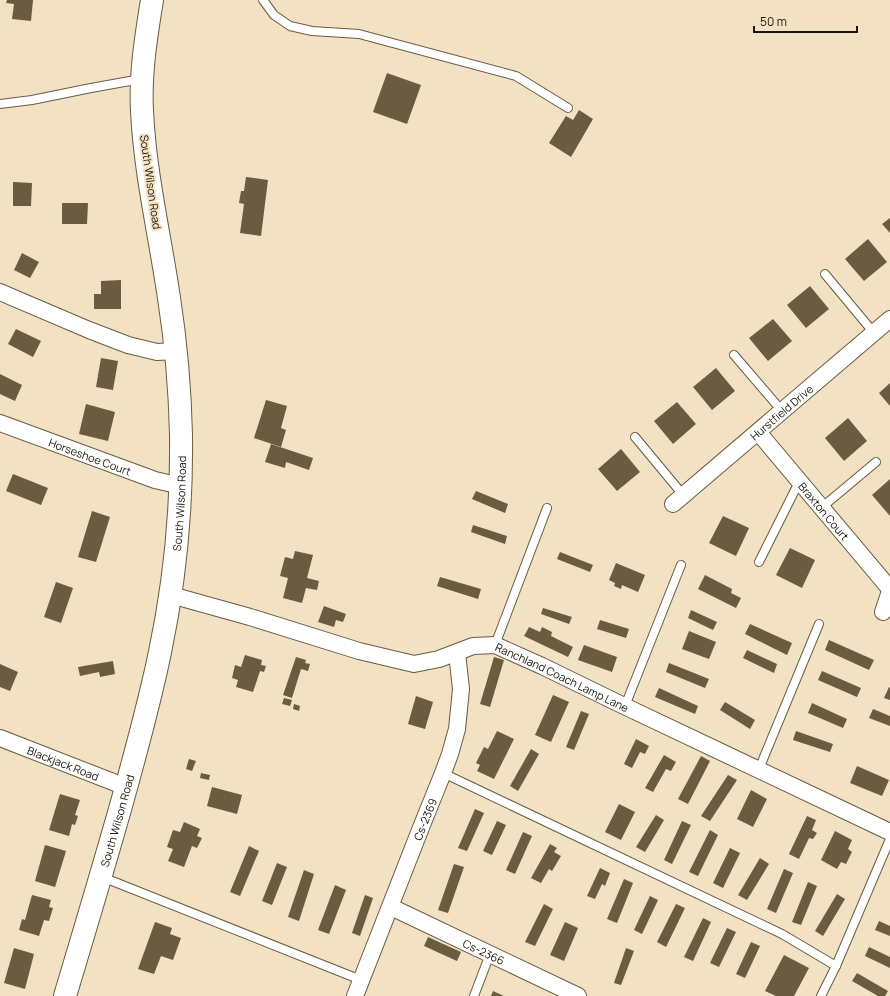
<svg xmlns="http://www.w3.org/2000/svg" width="890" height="996" viewBox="0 0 890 996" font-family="Manrope,sans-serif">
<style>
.building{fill:#6b5c41}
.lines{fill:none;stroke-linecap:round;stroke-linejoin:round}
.service-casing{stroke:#6a5b40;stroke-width:10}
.minor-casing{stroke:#6a5b40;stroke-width:18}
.secondary-casing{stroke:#6a5b40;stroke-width:24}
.service{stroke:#fff;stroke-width:8}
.minor{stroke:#fff;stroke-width:16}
.secondary{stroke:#fff;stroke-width:22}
.labels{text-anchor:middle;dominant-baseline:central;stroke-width:4;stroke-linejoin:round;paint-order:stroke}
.street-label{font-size:11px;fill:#1b150a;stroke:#f2e1c3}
</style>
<rect width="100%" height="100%" fill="#f2e1c3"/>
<g class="building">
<polygon points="7,0 33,0 31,21 12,19 14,4 6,3"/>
<polygon points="387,73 421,85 407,124 373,112"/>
<polygon points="579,110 593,119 571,157 549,143 566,116 573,120"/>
<polygon points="246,177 268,180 261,236 240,233 244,204 239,203 241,191 244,191"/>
<polygon points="13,182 32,183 31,206 13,206"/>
<polygon points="62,203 88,203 87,224 62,224"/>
<polygon points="890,218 890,233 882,224"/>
<polygon points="868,239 887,262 864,281 845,259"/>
<polygon points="22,253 39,262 30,278 14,270"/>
<polygon points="121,280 121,309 94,309 94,294 101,294 101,281"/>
<polygon points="810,286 829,309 806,328 787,305"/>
<polygon points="773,319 792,341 768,361 749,338"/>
<polygon points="16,329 41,341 33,357 8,344"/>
<polygon points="101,358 118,361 113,390 96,387"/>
<polygon points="716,368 735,391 712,410 693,387"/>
<polygon points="0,374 22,385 15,401 0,394"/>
<polygon points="890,383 890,406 879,393"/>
<polygon points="266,400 287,406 281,428 286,430 281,447 254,438"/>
<polygon points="677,402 696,424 673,444 654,421"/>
<polygon points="86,404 115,412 108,441 79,434"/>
<polygon points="848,418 867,441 844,461 825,438"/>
<polygon points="271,444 313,458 309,470 286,462 285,468 265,462"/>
<polygon points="621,449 640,472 617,491 598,469"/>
<polygon points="13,474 48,488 41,505 6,491"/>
<polygon points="890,479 890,516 872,495"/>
<polygon points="476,491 508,504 505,513 472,499"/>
<polygon points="92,511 110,517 96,562 78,557"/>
<polygon points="723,516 749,528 736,556 709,543"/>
<polygon points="473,525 507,536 505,544 471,532"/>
<polygon points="790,548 815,560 802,588 776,575"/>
<polygon points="295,551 313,555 307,578 319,581 317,590 306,588 302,603 283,598 288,578 280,576 285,557 293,559"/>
<polygon points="560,552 593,565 590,572 557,559"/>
<polygon points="616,563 645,575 638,592 622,585 621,589 614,586 615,583 609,580"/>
<polygon points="705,575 732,589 731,593 741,598 736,608 698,589"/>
<polygon points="440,577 481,589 478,599 437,586"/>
<polygon points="56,582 73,588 61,623 44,617"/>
<polygon points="324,606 346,614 343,622 336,620 334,627 318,622"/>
<polygon points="543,608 572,617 569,624 541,614"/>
<polygon points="691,610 717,622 713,630 688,618"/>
<polygon points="600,620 629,629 626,638 597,629"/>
<polygon points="750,624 792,643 787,655 745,634"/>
<polygon points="529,627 540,632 542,627 552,632 551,636 573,647 568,657 524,636"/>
<polygon points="689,631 716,642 709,659 682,649"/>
<polygon points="829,640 874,660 869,670 825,650"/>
<polygon points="584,645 617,657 612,672 578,660"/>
<polygon points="747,650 777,664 774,673 743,658"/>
<polygon points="245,655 262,660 261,665 266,666 264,672 260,671 253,692 236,687 238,680 232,678 235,665 241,667"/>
<polygon points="296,657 306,660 305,663 310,664 308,671 301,669 292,698 283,695"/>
<polygon points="494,657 504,660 490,707 480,704"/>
<polygon points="113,661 115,674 100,677 99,672 80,676 78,667"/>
<polygon points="669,663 709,679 705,688 666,672"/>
<polygon points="0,664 18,672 10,691 0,687"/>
<polygon points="822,671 861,688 857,697 818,680"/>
<polygon points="889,687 890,688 890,700 884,698"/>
<polygon points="659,688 698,706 695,714 655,697"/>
<polygon points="553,695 569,702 551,742 535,735"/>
<polygon points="416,696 433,702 425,729 408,724"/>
<polygon points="284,698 292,700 290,706 282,704"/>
<polygon points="725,702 755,720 750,729 720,710"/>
<polygon points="812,703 847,719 843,728 808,713"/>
<polygon points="294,704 300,706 299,711 293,709"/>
<polygon points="873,709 890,716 890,726 869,718"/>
<polygon points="581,711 589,714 574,750 566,747"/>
<polygon points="497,731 514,739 494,779 477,771 480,765 476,763 484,747 488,749"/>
<polygon points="796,731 833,744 830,752 793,740"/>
<polygon points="636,739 649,746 645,754 640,752 632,768 624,764"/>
<polygon points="531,749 539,754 518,791 510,786"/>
<polygon points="664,755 676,762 671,771 666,769 653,792 645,788"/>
<polygon points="701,756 710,761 688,804 678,799"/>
<polygon points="189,759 196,761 192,771 186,769"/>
<polygon points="857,766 889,780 882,796 850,783"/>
<polygon points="201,773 210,775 209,780 200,778"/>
<polygon points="728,775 737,780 710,821 701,816"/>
<polygon points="212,787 242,795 237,814 207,806"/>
<polygon points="751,790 767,799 753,827 737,819"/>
<polygon points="60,794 80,800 75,815 78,816 75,825 72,824 69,836 49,830"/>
<polygon points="619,804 635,812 621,840 605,832"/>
<polygon points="475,809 484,813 467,851 458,848"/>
<polygon points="656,815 664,820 645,852 636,847"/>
<polygon points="807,816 816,820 812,830 817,833 813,839 809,838 799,859 789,854"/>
<polygon points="497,821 506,825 492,855 483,851"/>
<polygon points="682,821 691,825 672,864 664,860"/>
<polygon points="184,822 200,829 197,836 202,838 197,848 192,846 184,867 168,861 173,849 167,847 173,830 180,832"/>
<polygon points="710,830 718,835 698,876 689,872"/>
<polygon points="835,831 852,840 848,849 852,852 846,864 841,862 837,869 821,860"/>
<polygon points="523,832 532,836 515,874 506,870"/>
<polygon points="550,844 557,848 554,852 561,856 552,871 549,869 541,883 531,878"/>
<polygon points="45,845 66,851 55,887 35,881"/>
<polygon points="249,846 259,851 240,896 230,892"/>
<polygon points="730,848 740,853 723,888 713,883"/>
<polygon points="760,858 769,864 747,900 738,895"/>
<polygon points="277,863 287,867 272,905 262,901"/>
<polygon points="454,864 464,867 448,913 438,910"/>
<polygon points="600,868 610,873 605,886 602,884 595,899 587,896"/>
<polygon points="784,869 793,873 776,913 767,909"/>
<polygon points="304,870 314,874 299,921 288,917"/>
<polygon points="624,879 633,883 617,923 607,919"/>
<polygon points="808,882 817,886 801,925 792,922"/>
<polygon points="335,885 346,890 329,934 318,930"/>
<polygon points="837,894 845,899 823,936 815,931"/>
<polygon points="32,895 51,900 49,907 53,908 49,921 44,920 39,936 19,930 22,919 25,920"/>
<polygon points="365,895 373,898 360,936 352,933"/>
<polygon points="650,896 658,900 642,934 634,930"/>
<polygon points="544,904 553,909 535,946 525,942"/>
<polygon points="676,904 685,908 666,947 657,942"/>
<polygon points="703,918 711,922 693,961 684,957"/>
<polygon points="879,921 890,926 890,936 875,930"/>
<polygon points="155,922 172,928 170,934 181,938 173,960 161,956 154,974 138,969"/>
<polygon points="565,922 578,928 564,961 550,955"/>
<polygon points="727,928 736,932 719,967 710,963"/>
<polygon points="428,937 461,952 457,961 424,946"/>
<polygon points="751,942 760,946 745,978 736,974"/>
<polygon points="869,947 890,957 890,968 865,956"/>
<polygon points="14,948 34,954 25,989 4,983"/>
<polygon points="626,948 634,951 621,985 614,983"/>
<polygon points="784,955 809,968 794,996 776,996 765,991"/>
<polygon points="857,973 888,991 885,996 878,996 852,981"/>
<polygon points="493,991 504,996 491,996"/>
</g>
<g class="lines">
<defs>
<g id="service">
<polyline points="263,0 274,15 290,26 312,31 359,34 516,76 568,108"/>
<polyline points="0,104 32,100 91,88 141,79"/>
<polyline points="825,274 874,333"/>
<polyline points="734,355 782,411"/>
<polyline points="635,437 684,496"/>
<polyline points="821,508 876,462"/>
<polyline points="759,562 799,482"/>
<polyline points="495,645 547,508"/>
<polyline points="625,706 681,565"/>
<polyline points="759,769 819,624"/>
<polyline points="443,773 782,934 836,966"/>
<polyline points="102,877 361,980"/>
<polyline points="474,996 490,954"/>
<polyline points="821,996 836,966 890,839"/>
</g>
<g id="minor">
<polyline points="0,292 89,330 128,345 157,352 176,351"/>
<path id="s1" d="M0,423L155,480L181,486"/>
<path id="s2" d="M758,432L890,589"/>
<path id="s3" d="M673,504L890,319"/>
<path id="s4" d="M171,595L250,617L359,651L414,664L439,659L473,646L495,645L542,666L622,705L890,832"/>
<polyline points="883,612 890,591"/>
<path id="s5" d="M0,738L126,787"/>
<path id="s6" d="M391,907L578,996"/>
<path id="s7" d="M355,996L422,825L443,773L450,754L457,729L461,689L457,653"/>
</g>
<g id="secondary">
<path id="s8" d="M65,996C85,929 105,863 124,795C137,748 150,701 160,652C175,581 182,508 181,435C180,389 176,343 169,298C160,236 145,174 142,111C140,74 146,37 152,0"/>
</g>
</defs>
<use href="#service" class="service-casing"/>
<use href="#minor" class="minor-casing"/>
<use href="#secondary" class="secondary-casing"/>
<use href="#service" class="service"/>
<use href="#minor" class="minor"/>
<use href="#secondary" class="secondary"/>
</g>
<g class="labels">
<g class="street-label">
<text transform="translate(151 182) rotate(82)">South Wilson Road</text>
<text stroke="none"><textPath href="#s3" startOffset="142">Hurstfield Drive</textPath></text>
<text stroke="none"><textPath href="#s1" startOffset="96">Horseshoe Court</textPath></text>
<text stroke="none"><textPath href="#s8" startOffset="507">South Wilson Road</textPath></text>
<text stroke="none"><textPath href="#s2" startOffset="103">Braxton Court</textPath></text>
<text stroke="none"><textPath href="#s4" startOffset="411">Ranchland Coach Lamp Lane</textPath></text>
<text stroke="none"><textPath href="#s5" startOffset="68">Blackjack Road</textPath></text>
<text stroke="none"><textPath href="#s7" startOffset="190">Cs-2369</textPath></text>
<text stroke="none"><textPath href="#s8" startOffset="183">South Wilson Road</textPath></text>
<text stroke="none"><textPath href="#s6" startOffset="103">Cs-2366</textPath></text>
</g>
</g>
<path d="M754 26v6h103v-6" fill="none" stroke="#1b150a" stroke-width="2"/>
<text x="760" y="26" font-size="12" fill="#1b150a" stroke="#f2e1c3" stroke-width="3" paint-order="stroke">50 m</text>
</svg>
